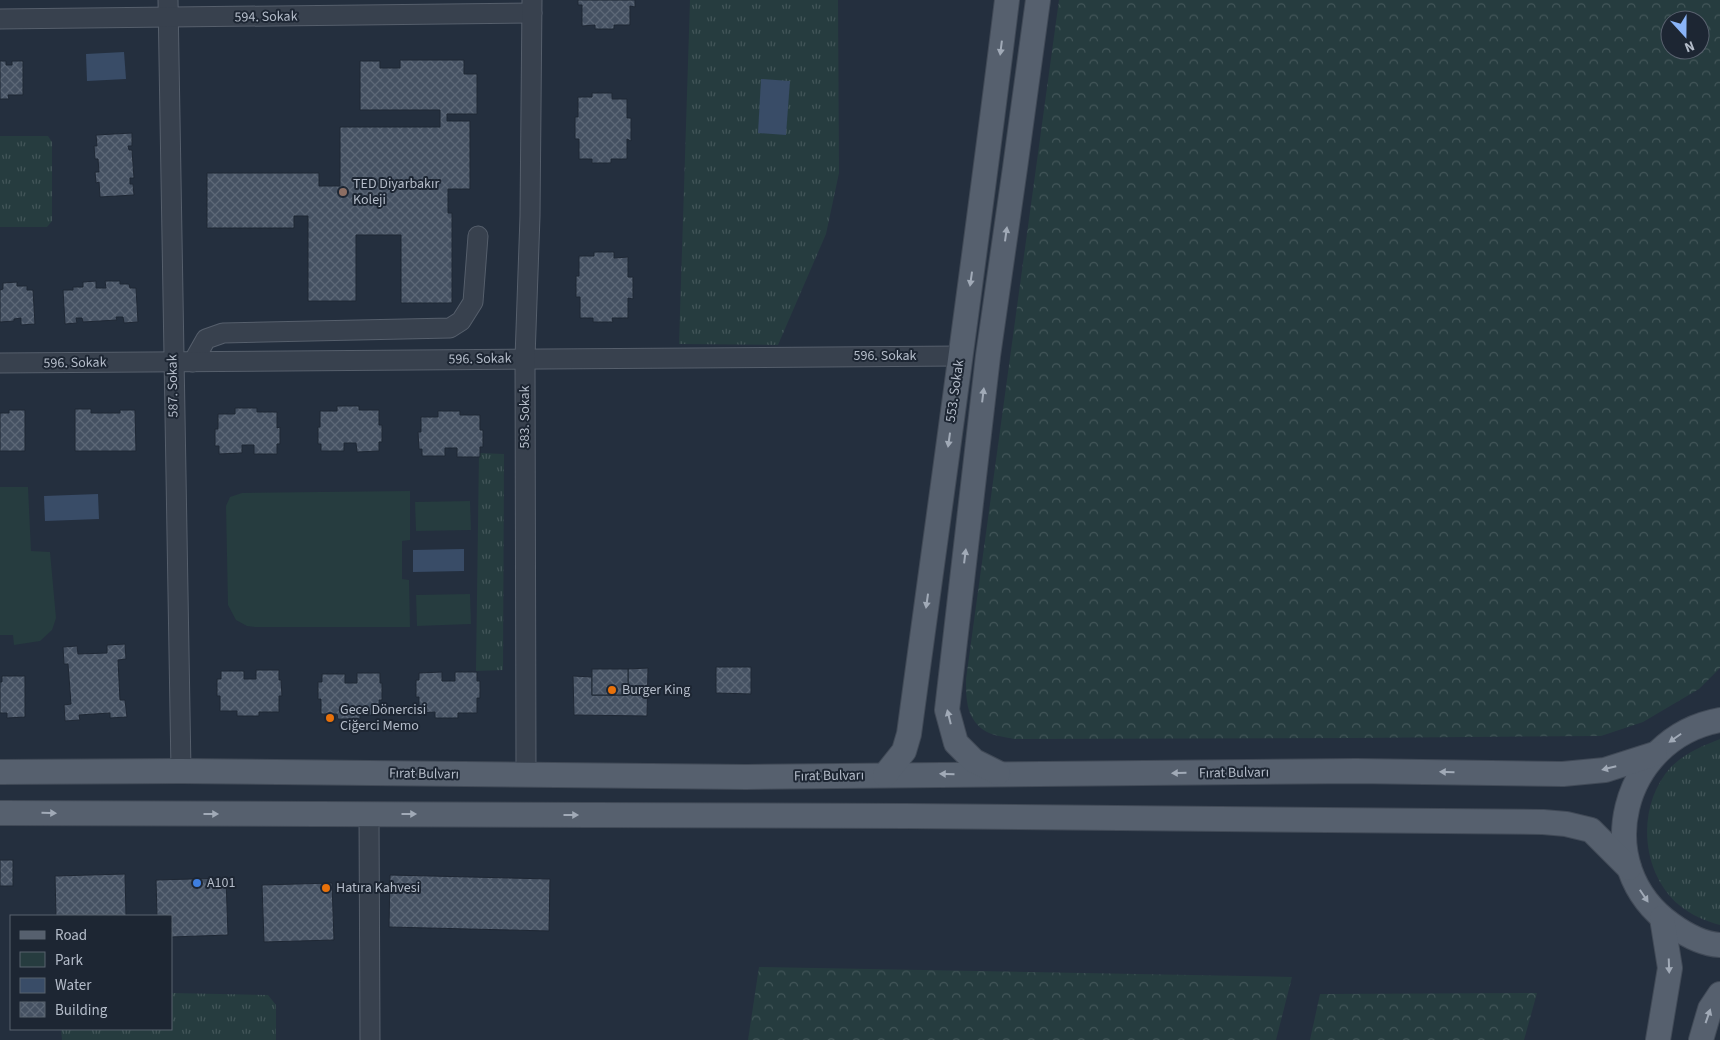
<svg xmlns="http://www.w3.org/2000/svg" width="1720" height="1040" viewBox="0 0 1720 1040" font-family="'Source Sans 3',sans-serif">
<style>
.grass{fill:url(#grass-tufts)}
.forest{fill:url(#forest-crowns);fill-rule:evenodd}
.green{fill:#263c3f}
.water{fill:#394c67}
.building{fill:url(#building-cross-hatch);stroke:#1f2835}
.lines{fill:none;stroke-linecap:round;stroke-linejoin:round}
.minor-casing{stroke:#565f6c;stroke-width:21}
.major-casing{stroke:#414a57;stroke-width:26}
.minor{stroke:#38414e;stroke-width:19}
.major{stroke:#56606e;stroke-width:24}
.oneway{fill:#a1aab7}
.education-dot{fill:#8d6e63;stroke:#1d2633;stroke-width:2}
.food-dot{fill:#e8710a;stroke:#1d2633;stroke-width:2}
.shop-dot{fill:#3f7fe0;stroke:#1d2633;stroke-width:2}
.labels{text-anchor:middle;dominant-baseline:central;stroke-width:4;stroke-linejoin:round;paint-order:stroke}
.street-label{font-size:14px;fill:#b4bcc9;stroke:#1d2633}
.poi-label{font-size:14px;fill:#b4bcc9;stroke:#1d2633;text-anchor:start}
</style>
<defs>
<pattern id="grass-tufts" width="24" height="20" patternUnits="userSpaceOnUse" patternTransform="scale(1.25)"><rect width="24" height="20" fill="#263c3f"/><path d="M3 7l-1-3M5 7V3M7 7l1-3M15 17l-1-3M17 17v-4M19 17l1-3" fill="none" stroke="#435659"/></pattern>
<pattern id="forest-crowns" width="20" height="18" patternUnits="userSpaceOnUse" patternTransform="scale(1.25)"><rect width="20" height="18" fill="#263c3f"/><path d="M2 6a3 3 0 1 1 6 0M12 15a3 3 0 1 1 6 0" fill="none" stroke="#435659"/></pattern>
<pattern id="building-cross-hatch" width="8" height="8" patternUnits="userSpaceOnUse" patternTransform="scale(1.25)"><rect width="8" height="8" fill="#455162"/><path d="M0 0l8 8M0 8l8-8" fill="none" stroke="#5d6877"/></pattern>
</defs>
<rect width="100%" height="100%" fill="#242f3e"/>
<g class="grass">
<polygon points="690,0 838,0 839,173 826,234 778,345 679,344"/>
<polygon points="0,136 48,136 52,142 52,221 47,227 0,227"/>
<polygon points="479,453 504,454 503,670 476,671"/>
<path d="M1720,739V925C1705,921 1691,915 1679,905C1640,872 1636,805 1671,767C1685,753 1702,746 1720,739Z"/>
<polygon points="171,993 268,995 276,1005 276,1040 62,1040 61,1029 171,1029"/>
</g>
<g class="forest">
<path d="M1059,0H1720V668L1699,689L1643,722L1601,736L1354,738L1014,739C1006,737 994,736 987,732C966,720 966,700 966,679ZM1670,20H1700V50H1670Z"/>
<polygon points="759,967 1292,977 1276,1040 748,1040"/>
<polygon points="1537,993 1524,1040 1310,1040 1320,994"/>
</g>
<g class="green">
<polygon points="0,487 28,487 31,551 50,552 56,618 52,630 40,641 14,645 13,635 0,635"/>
<polygon points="410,491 410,540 402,541 402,579 409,580 410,627 255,627 247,626 236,620 228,605 226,506 230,497 242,493"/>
<polygon points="470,501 471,530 416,531 415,502"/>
<polygon points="470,594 471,624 417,626 416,595"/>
</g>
<g class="water">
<polygon points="124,52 126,79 87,81 86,54"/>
<polygon points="761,79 790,81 786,135 758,133"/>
<polygon points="98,494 99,519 45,521 44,496"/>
<polygon points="464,549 464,571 413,572 413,550"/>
</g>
<g class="building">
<polygon points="578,0 635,0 635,7 630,6 630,25 614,25 614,29 595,29 595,25 582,26 582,5 578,5"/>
<polygon points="400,60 464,60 464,74 477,74 477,114 447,114 447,121 470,121 470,189 448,189 448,213 452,213 452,303 401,303 401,235 356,235 356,301 308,301 308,216 294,216 294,228 207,228 207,173 319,173 319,186 340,186 340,127 440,127 440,110 360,110 360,61 380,61 380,68 400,68"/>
<polygon points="0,61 6,61 6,65 12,65 12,61 23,61 23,95 8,95 9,99 0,99"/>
<polygon points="592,93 612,93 612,99 627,99 627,118 631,118 631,141 627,139 627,159 611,159 611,163 592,163 592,159 579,159 579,139 575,139 575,117 578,117 578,97 592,97"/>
<polygon points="132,133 132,146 128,146 129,150 132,150 134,178 130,178 130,184 133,184 134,195 100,197 99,182 96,183 95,172 99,172 98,159 95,159 94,146 97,146 96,135"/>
<polygon points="594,252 614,252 614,258 628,257 628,277 633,277 633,299 628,298 628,318 612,318 613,322 593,322 593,318 580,318 580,297 576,297 576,276 579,276 579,256 594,256"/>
<polygon points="96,281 96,288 106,288 105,281 120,281 120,284 129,284 130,288 136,288 138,322 124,323 123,317 116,317 117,320 83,322 82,318 76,318 77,323 65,324 63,290 73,290 73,287 83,287 83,282"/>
<polygon points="17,282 17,286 27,286 27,290 33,290 35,324 21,325 21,318 14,319 14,321 0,322 0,290 3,289 3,283"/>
<polygon points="337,406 359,406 359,410 379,410 379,425 382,425 382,442 379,442 379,451 357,452 356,443 344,443 344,451 321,451 321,444 318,444 318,427 320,427 320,411 337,411"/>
<polygon points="235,408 257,408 257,412 277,412 277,428 280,427 280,444 277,444 277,454 254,454 254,445 242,445 242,453 219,454 219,446 215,446 215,429 218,429 218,414 235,414"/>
<polygon points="75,409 91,409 91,413 120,413 120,410 135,410 136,451 75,451"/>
<polygon points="9,410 25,410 25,451 0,451 0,413 9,413"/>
<polygon points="438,411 460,411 460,415 480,415 480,430 483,430 483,447 480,447 480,457 457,457 457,448 445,448 445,456 422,456 422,449 419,449 418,432 421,432 421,417 438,417"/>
<polygon points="125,644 126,659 118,660 120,700 125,700 127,717 110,718 110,713 79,715 80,720 65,721 64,705 71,704 68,664 64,664 63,647 77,646 78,654 107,653 107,645"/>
<polygon points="716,667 751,667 751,694 716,693"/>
<polygon points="648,668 647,716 574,715 573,676 592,677 592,695 628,695 628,669"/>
<rect x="592" y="669" width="36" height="26"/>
<polygon points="256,670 279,670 279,680 281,680 282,696 279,696 279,712 259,712 259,716 237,716 237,711 220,711 220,696 217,696 217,679 221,679 221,671 244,671 244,679 256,679"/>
<polygon points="442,672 442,681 455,681 455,672 477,672 477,681 480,681 480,698 477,698 477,713 458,713 458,718 435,718 435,712 419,713 419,697 416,697 416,680 419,680 419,673"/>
<polygon points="357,673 380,673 380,683 382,683 382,700 379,700 380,715 360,715 360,719 338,719 337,714 321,714 321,699 318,699 318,682 322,682 322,674 345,674 345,683 357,683"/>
<polygon points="2,676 25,676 25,717 7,718 7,713 0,713 0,682 2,682"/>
<rect x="0" y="860" width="13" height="26"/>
<polygon points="125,874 126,916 56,916 55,876"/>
<polygon points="390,875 550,879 549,931 389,927"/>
<polygon points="226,878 228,935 171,937 171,916 157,916 156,880"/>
<polygon points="332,883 334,940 264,942 262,885"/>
</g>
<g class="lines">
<defs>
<g id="minor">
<path d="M168,0C170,257 179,514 181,771"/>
<polyline points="0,19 532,13"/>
<polyline points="193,362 206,339 223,333 450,328 461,321 473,302 478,236"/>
<polyline points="0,363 960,356"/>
<polyline points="526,775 525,358 530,216 532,0"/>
<polyline points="369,814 370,1040"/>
</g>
<g id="major">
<path d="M1720,720C1621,738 1588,866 1672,925C1686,935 1702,944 1720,945"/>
<polyline points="0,772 181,771 746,777 1356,771 1563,774 1605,770 1655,754"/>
<polyline points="998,773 974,761 956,743 947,710 988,356 1015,168 1038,0"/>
<path d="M885,775L904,751L909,734C942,489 977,245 1007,0"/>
<polyline points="0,813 908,816 1543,822 1566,824 1591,830 1629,868"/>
<polyline points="1658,1040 1670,968 1662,918"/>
<polyline points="1701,1040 1710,1009 1720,994"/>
</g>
</defs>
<use href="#minor" class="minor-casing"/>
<use href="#major" class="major-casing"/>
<use href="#minor" class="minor"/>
<use href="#major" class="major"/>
</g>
<defs><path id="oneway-solid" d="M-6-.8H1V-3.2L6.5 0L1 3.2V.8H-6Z" transform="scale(1.25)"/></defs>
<g class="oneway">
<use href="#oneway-solid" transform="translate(1001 48) rotate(97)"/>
<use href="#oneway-solid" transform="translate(1006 234) rotate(-82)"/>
<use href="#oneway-solid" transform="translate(971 279) rotate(98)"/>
<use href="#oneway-solid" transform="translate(983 395) rotate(-83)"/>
<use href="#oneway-solid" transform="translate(949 440) rotate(98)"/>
<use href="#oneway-solid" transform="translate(965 556) rotate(-83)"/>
<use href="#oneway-solid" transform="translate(927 601) rotate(98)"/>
<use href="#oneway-solid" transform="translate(949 717) rotate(-104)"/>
<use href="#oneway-solid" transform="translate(1675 738) rotate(145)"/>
<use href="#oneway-solid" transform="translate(1609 768) rotate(166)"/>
<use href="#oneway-solid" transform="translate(1447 772) rotate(-179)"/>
<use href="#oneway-solid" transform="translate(1179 773) rotate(179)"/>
<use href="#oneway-solid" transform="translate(947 774) rotate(-179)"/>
<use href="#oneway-solid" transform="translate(49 813) rotate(1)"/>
<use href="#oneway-solid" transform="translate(211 814)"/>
<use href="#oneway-solid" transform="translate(409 814)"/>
<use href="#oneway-solid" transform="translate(571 815)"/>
<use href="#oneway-solid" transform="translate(1644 896) rotate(56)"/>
<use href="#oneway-solid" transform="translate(1669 966) rotate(88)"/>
<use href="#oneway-solid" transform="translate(1708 1016) rotate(-71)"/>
</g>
<circle class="education-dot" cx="343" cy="192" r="5"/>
<g class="food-dot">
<circle cx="612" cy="690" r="5"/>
<circle cx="330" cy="718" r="5"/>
<circle cx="326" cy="888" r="5"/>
</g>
<circle class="shop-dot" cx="197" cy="883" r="5"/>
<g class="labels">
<g class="street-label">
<text transform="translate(266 17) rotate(-1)">594. Sokak</text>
<text x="885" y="356">596. Sokak</text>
<text transform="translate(480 359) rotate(-1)">596. Sokak</text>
<text transform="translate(75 363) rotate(-1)">596. Sokak</text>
<text transform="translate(173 386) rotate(-91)">587. Sokak</text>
<text transform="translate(955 391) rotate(-82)">553. Sokak</text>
<text transform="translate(525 417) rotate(-90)">583. Sokak</text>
<text transform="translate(1234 773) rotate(-1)">Fırat Bulvarı</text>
<text transform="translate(424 774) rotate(1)">Fırat Bulvarı</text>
<text transform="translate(829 776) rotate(-1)">Fırat Bulvarı</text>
</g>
<g class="poi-label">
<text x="353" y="184">TED Diyarbakır<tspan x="353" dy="16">Koleji</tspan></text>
<text x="622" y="690">Burger King</text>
<text x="340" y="710">Gece Dönercisi<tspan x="340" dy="16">Ciğerci Memo</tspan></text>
<text x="207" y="883">A101</text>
<text x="336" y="888">Hatıra Kahvesi</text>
</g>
</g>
<rect x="10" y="915" width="162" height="115" fill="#1d2633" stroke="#59626f"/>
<rect x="20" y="931" width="25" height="8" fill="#56606e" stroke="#59626f"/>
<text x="55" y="940" font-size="15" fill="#b4bcc9">Road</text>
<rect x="20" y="952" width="25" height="15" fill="#263c3f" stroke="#59626f"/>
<text x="55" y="965" font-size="15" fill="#b4bcc9">Park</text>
<rect x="20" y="978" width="25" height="15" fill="#394c67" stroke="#59626f"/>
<text x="55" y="990" font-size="15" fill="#b4bcc9">Water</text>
<rect x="20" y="1002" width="25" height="15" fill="url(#building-cross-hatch)" stroke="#59626f"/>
<text x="55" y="1015" font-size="15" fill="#b4bcc9">Building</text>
<g transform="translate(1685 35) rotate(159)"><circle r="24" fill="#1d2633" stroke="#59626f"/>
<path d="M0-4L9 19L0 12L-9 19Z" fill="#8ab4f8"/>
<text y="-8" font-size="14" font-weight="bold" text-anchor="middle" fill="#b4bcc9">N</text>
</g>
</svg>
